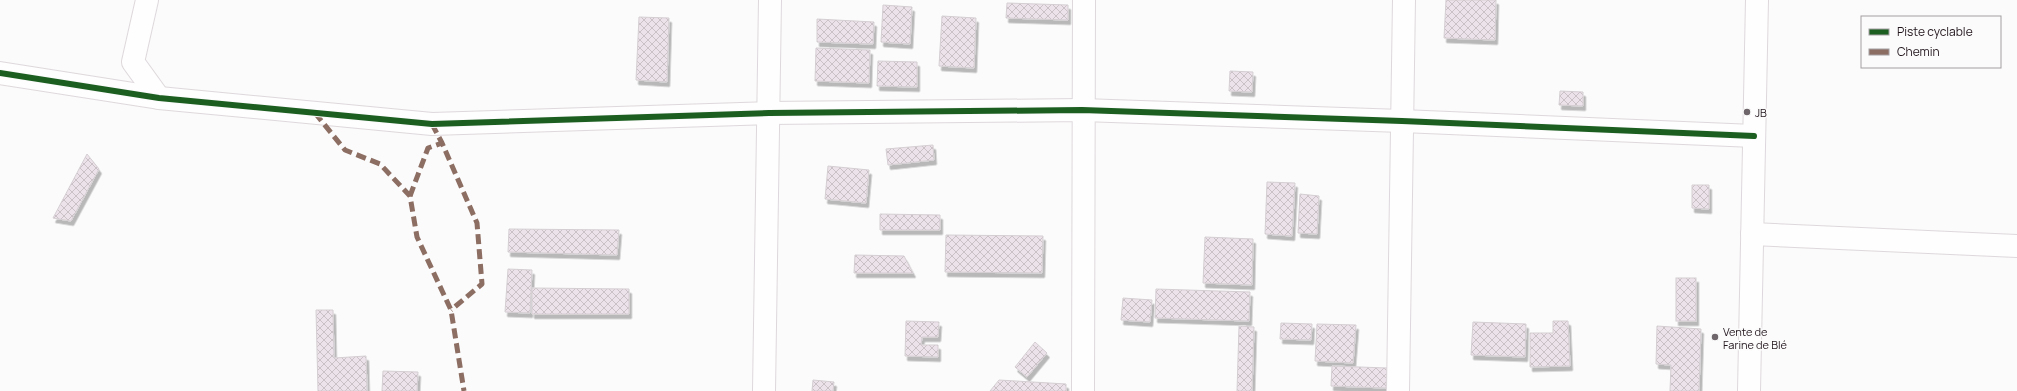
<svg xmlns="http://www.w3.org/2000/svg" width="2017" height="391" viewBox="0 0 2017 391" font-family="Manrope,sans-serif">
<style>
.building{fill:url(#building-cross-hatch);stroke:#d4ced2;filter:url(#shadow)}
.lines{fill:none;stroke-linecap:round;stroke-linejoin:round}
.minor-casing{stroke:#ded8dc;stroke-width:24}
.major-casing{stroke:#ded8dc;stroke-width:24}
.minor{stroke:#fefefe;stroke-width:22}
.major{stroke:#fefefe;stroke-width:22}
.quiet{stroke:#8d6e63;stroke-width:5;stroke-dasharray:10 5;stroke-linecap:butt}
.cycleway-casing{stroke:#fbfbfb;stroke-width:8}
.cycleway{stroke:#1b5e20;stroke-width:6}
.poi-dot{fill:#6e666b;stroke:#fbfbfb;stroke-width:1.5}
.labels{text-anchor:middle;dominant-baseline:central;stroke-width:3;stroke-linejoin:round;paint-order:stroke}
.poi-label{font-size:11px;fill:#22161d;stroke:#fbfbfb;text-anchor:start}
</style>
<defs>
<pattern id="building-cross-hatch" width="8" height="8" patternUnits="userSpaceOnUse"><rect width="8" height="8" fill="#ece2e9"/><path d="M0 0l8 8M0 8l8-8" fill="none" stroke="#cac1c7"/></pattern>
<filter id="shadow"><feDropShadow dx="2.5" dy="4.5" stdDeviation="0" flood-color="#0004"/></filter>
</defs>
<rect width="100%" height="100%" fill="#fbfbfb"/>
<g class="building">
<polygon points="1446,0 1496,0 1495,40 1444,38"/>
<polygon points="1007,3 1068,5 1068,20 1006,18"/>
<polygon points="883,5 912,7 910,44 881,42"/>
<polygon points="942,16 976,18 974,68 939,66"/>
<polygon points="639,17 669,18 667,82 636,80"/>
<polygon points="817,19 874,22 873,44 817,42"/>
<polygon points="816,48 870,50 869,83 815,81"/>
<polygon points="878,61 917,62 917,87 877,86"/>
<polygon points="1230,71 1253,72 1252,92 1229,91"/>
<polygon points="1560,91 1583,92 1583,106 1559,105"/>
<polygon points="933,145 934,160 888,165 886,149"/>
<polygon points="87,154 99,169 71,221 53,218"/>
<polygon points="828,166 869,170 866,203 825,199"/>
<polygon points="1267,182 1295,183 1292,236 1265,234"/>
<polygon points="1692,185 1709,185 1709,209 1692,208"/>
<polygon points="1300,194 1319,196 1317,234 1298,233"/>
<polygon points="880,214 940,215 940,230 880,230"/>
<polygon points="509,229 619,230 617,255 508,252"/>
<polygon points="946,235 1043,236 1042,273 945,272"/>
<polygon points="1205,237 1253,239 1252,285 1203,283"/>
<polygon points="855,255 904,256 913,273 854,273"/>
<polygon points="508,269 532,270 530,313 505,312"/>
<rect x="1676" y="278" width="20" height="43"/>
<polygon points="532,288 629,289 629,314 532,314"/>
<polygon points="1156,289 1250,292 1249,321 1155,318"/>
<polygon points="1123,298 1152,300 1150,322 1121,320"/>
<polygon points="316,310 333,310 334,358 366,356 367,391 318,391"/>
<polygon points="906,321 939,322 938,337 922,337 921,345 938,345 938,357 905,356"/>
<polygon points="1553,321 1568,321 1570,366 1530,367 1530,333 1553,333"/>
<polygon points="1473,322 1526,324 1525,357 1471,355"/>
<polygon points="1281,323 1312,324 1311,340 1280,339"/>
<polygon points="1317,324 1356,325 1353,363 1315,361"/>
<polygon points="1239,326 1254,327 1252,391 1237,391"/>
<polygon points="1657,326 1701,329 1699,391 1670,391 1671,365 1656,364"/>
<polygon points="1035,342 1047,353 1027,377 1015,367"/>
<polygon points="1332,366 1387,368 1386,388 1331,386"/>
<polygon points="383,371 418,372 417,391 382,391"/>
<polygon points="813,380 834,382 833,391 812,391"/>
<polygon points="999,380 1066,384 1066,391 990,391"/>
</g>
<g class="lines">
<defs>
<g id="minor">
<polyline points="147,0 133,62 159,98"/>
<polyline points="0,73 159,98 432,124 769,113 1082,110 1402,121 1754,136"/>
<polyline points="1752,234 2017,246"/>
<polyline points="764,391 770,0"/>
<polyline points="1083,391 1084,0"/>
<polyline points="1398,391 1404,0"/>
</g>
<polyline id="major" points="1749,391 1757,0"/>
</defs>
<use href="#minor" class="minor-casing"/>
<use href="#major" class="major-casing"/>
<use href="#minor" class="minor"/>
<use href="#major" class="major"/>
<g class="quiet">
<polyline points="315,113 345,150 380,164 410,196 417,237 451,310 464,391"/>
<polyline points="432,124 442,143 477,223 482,284 451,310"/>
<polyline points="410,196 428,148 442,143"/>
</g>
<defs>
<polyline id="cycleway" points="0,73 159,98 432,124 769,113 1082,110 1402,121 1754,136"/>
</defs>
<use href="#cycleway" class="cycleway-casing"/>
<use href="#cycleway" class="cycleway"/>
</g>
<g class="poi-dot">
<circle cx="1747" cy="112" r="4"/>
<circle cx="1715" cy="337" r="4"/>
</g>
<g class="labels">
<g class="poi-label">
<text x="1755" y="112">JB</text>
<text x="1723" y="331">Vente de<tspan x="1723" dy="13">Farine de Blé</tspan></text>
</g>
</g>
<rect x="1861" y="16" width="140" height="52" fill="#fbfbfb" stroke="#a49fa2"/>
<rect x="1869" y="29" width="20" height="6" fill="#1b5e20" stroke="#a49fa2"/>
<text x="1897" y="36" font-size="12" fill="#22161d">Piste cyclable</text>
<rect x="1869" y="49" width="20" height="6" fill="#8d6e63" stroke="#a49fa2"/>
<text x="1897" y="56" font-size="12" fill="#22161d">Chemin</text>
</svg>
